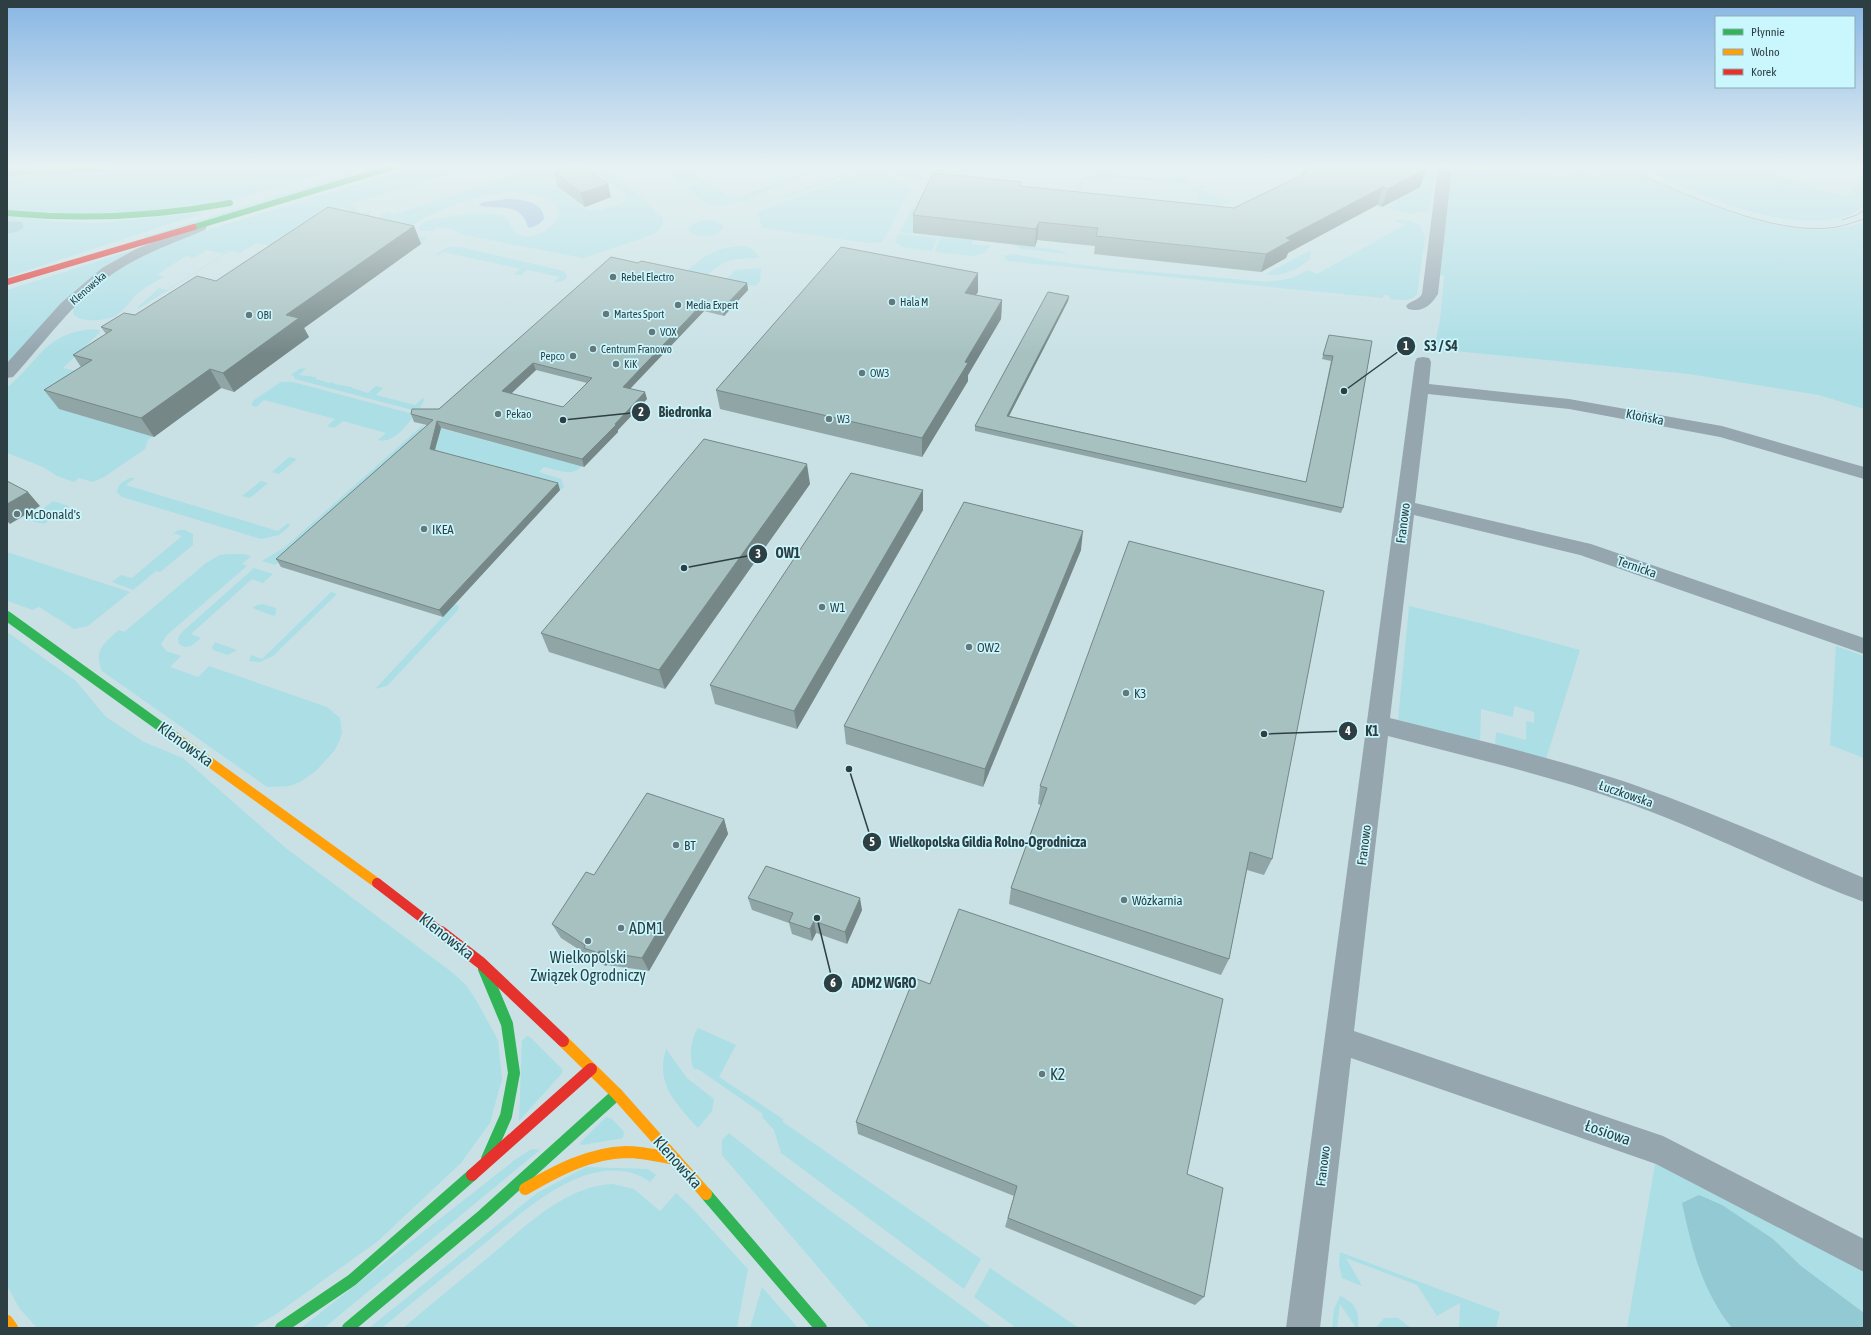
<svg xmlns="http://www.w3.org/2000/svg" width="1871" height="1335" viewBox="0 0 1871 1335" font-family="'Asap Condensed',sans-serif">
<style>
.green{fill:#acdee6}
.forest{fill:#93c9d2}
.water{fill:#99badd}
.lines{fill:none;stroke-linecap:round;stroke-linejoin:round}
.street{fill:#95a6af;fill-rule:evenodd}
.fast-far2{stroke:#30b455;stroke-width:6}
.fast-far1{stroke:#30b455;stroke-width:10}
.fast{stroke:#30b455;stroke-width:12}
.slow-far1{stroke:#ff9f0a;stroke-width:10}
.slow{stroke:#ff9f0a;stroke-width:12}
.jam-far2{stroke:#e5322d;stroke-width:6}
.jam-far1{stroke:#e5322d;stroke-width:10}
.jam{stroke:#e5322d;stroke-width:12}
.tram{stroke:#95a6ab;stroke-width:1}
.wall{fill:#90a6a6;fill-rule:evenodd}
.shaded-wall{fill:#758787}
.building{fill:#a7c1c1;stroke:#758787;fill-rule:evenodd}
.poi-dot{fill:#64787b;stroke:#caf6fe;stroke-width:1.5}
.labels{text-anchor:middle;dominant-baseline:central;stroke-width:3.5;stroke-linejoin:round;paint-order:stroke}
.far-poi-label{font-size:11px;fill:#2d3f42;stroke:#caf6fe;text-anchor:start}
.far-street-label{font-size:11px;fill:#2d3f42;stroke:#caf6fe}
.street-label{font-size:13px;fill:#2d3f42;stroke:#caf6fe}
.poi-label{font-size:13px;fill:#2d3f42;stroke:#caf6fe;text-anchor:start}
.near-street-label{font-size:16px;fill:#2d3f42;stroke:#caf6fe}
.near-poi-label{font-size:16px;fill:#2d3f42;stroke:#caf6fe;text-anchor:start}
.leader{fill:none;stroke:#2d3f42;stroke-width:1.5}
.callout-dot{fill:#2d3f42;stroke:#caf6fe;stroke-width:1.5}
.mark-label{font-size:12px;text-anchor:middle;font-weight:bold;fill:#fff}
.callout-label{font-size:14px;text-anchor:middle;font-weight:bold;fill:#2d3f42;stroke:#caf6fe;stroke-width:3.5;stroke-linejoin:round;paint-order:stroke}
</style>
<rect width="100%" height="100%" fill="#c9e1e5"/>
<g class="green">
<polygon points="145,167 345,167 222,203 113,217 7,210 8,177"/>
<polygon points="372,167 382,167 146,238 144,237"/>
<path d="M413,167H469L351,204L361,214L371,211L368,217L354,216L344,206L325,212L415,237H427L421,244L337,225L272,246L257,243L240,253L230,251L138,309V307L159,288L167,290L224,254L207,250L194,258L186,256L157,275L164,277C155,282 145,287 137,294C130,301 124,311 115,316C105,321 81,323 73,314L74,307L89,291L126,263L185,237Z"/>
<path d="M540,167H587L549,180L588,211L595,209L598,211L623,203L628,198L627,195L596,173L601,169L606,171L637,193L663,218C664,224 658,232 652,235L583,258L464,235L452,229L437,227L432,231H421L418,228L425,221C446,218 470,211 492,214C516,217 505,225 516,233C530,243 554,229 559,216C559,204 549,199 539,196C502,186 466,199 432,214C424,217 415,225 407,226C400,227 388,222 380,221V216L388,211L392,215Z"/>
<polygon points="662,167 683,167 700,178 682,184"/>
<path d="M821,167H824L787,181L744,203L739,200C714,212 705,204 686,187L704,181L733,199Z"/>
<polygon points="861,167 866,167 777,201 791,193"/>
<path d="M884,167C896,167 916,165 923,178L917,184Z"/>
<path d="M1125,167H1145L1154,171L1161,168L1169,172L1180,167H1186C1164,177 1148,173 1125,170Z"/>
<polygon points="1427,167 1435,167 1428,211 1414,213 1413,214 1386,208 1398,201 1395,200 1420,187"/>
<path d="M1452,167H1468L1469,173L1573,176V173L1599,176L1597,168L1589,167C1599,167 1610,166 1619,167C1632,168 1657,183 1670,188C1725,212 1804,245 1864,222V409L1819,395L1689,374L1434,349L1440,320L1444,276L1440,275Z"/>
<path d="M1638,167H1748L1846,197L1864,179V205C1854,216 1839,219 1825,220C1758,225 1697,192 1638,167Z"/>
<polygon points="872,169 878,169 913,188 903,202 882,242 868,243 763,228 757,212"/>
<polygon points="1102,174 1163,180 1185,178 1191,182 1186,184 1102,176 1092,181 1084,180 1080,195 1076,194 1082,178"/>
<polygon points="1203,186 1206,187 1201,190 1225,201 1231,199 1232,201 1217,208 1197,207 1199,192 1190,191"/>
<polygon points="926,190 913,232 911,234 900,232 910,211"/>
<polygon points="207,212 204,213 7,277 7,216 60,222 101,223"/>
<path d="M703,220L715,221L722,225L723,228C716,238 698,239 690,232L689,228L693,224Z"/>
<path d="M1399,220L1412,221V222L1420,225L1425,238L1417,294C1411,302 1399,300 1390,299L1389,295H1383V298L1007,261L1005,259L1006,257L1002,256L1015,254L1051,261L1107,268L1268,282L1292,278L1308,270L1317,274L1405,225L1396,221Z"/>
<polygon points="899,234 936,238 937,239 932,250 930,251 901,247 899,244 895,243"/>
<polygon points="941,237 973,240 972,244 991,246 984,253 973,256 937,252 935,250"/>
<polygon points="1012,244 1059,250 1068,254 1021,249"/>
<path d="M745,246L751,248L760,258C731,259 723,259 702,280L687,271C705,254 720,246 745,246Z"/>
<polygon points="143,247 119,259 7,367 7,290"/>
<path d="M448,247H461L564,271L567,276C565,281 560,283 554,282L560,277L527,270L521,275L514,274L520,269L444,252L437,256V253Z"/>
<path d="M1309,251L1311,253L1310,259C1299,269 1280,278 1266,274Z"/>
<polygon points="761,268 760,281 755,286 734,283 720,284 736,270"/>
<path d="M93,329L99,330L100,332L63,368L86,373L60,409L153,436L148,440L145,449L104,477L93,482L79,478L74,482L57,476L43,467L7,453V388C40,360 45,333 93,329Z"/>
<polygon points="306,368 299,375 316,377 316,379 329,383 333,382 334,384 352,387 352,388 368,393 376,386 383,388 376,395 415,405 423,398 424,400 419,410 416,411 295,379 294,376 291,375 299,369"/>
<path d="M281,382H293L413,414L414,416C406,426 393,444 378,440L386,433L343,421L334,428L327,426L335,419L264,400L256,407L251,405L254,400Z"/>
<polygon points="424,424 425,424 412,443 275,565 262,561 285,547"/>
<path d="M431,426L582,466C573,477 556,470 544,467L539,472L561,479L564,487L560,490L411,450Z"/>
<polygon points="289,457 297,459 279,474 272,472"/>
<path d="M131,478H135L126,485L278,531L288,523L290,526L279,535L261,539L122,497L117,492C118,484 124,480 131,478Z"/>
<polygon points="261,481 268,483 250,498 242,496"/>
<polygon points="53,501 69,506 44,524 28,520"/>
<polygon points="179,530 185,530 193,534 193,545 160,572 156,571 133,590 112,582 121,575 132,578 182,536 173,533"/>
<polygon points="7,552 130,592 88,626 74,629 39,607 33,610 7,601"/>
<path d="M228,554H243L251,556L242,564L247,566L167,635L161,644L166,651L181,656L170,667L198,677L209,666L327,707L340,718L342,733L339,742L334,751L316,771L300,782L290,786L267,787L102,671C93,650 104,643 119,630L124,632L206,563L220,555Z"/>
<polygon points="254,568 273,574 263,583 252,579 191,634 201,638 191,646 185,647 179,644 178,638 182,632"/>
<polygon points="331,592 337,594 273,656 260,662 249,661 251,655 262,659"/>
<polygon points="263,604 276,608 276,614 274,616 252,608 257,605"/>
<polygon points="455,604 459,606 458,610 387,686 375,689"/>
<polygon points="1409,606 1484,624 1580,650 1546,759 1495,745 1496,732 1526,740 1526,721 1534,723 1534,712 1514,706 1513,717 1481,709 1480,741 1398,720"/>
<polygon points="7,632 76,681 106,717 144,742 183,758 287,849 453,973 466,985 476,1000 498,1040 502,1079 490,1123 461,1163 378,1241 275,1315 251,1328 37,1328 20,1309 7,1286"/>
<polygon points="215,642 237,650 228,655 213,650 212,647"/>
<polygon points="1836,646 1864,656 1864,758 1830,745"/>
<path d="M698,1028L736,1045L719,1077L783,1119V1122L981,1259L964,1289L781,1153L774,1130L762,1117L763,1114L698,1069H694C688,1056 691,1039 698,1028Z"/>
<polygon points="527,1036 530,1037 562,1069 563,1072 519,1121 522,1041"/>
<path d="M666,1049L687,1078L714,1099L712,1111L698,1128C676,1103 655,1085 666,1049Z"/>
<polygon points="606,1117 612,1119 624,1132 623,1138 583,1145 579,1144"/>
<path d="M729,1133C814,1202 905,1263 992,1328H870L722,1155V1140Z"/>
<polygon points="532,1149 540,1150 324,1328 301,1328 516,1159"/>
<polygon points="1654,1161 1864,1271 1864,1328 1627,1328 1655,1164"/>
<path d="M586,1167L648,1169L656,1175L650,1182C632,1168 608,1168 586,1175C545,1189 511,1222 478,1249C446,1275 414,1301 382,1328H369L537,1193Z"/>
<path d="M613,1184L634,1189L660,1211L676,1193L691,1207L748,1269L737,1328H403C430,1305 457,1283 485,1260C522,1230 563,1186 613,1184Z"/>
<polygon points="1340,1252 1500,1312 1496,1328 1459,1328 1460,1303 1437,1316 1417,1285 1346,1258 1362,1286 1342,1278 1339,1265"/>
<polygon points="990,1268 1079,1328 1016,1328 974,1297"/>
<polygon points="762,1287 798,1328 750,1328"/>
<path d="M1340,1296C1356,1303 1360,1312 1358,1328H1356L1340,1304L1337,1328H1332L1334,1309Z"/>
<polygon points="1384,1318 1398,1318 1411,1328 1376,1328"/>
</g>
<g class="forest">
<polygon points="7,221 22,222 24,227 19,231 7,234"/>
<path d="M1699,1195L1722,1205L1773,1239L1801,1266L1864,1313V1328H1732C1702,1291 1692,1249 1682,1203Z"/>
</g>
<path class="water" d="M507,199C520,199 544,201 544,219L539,224L530,228L528,227C520,200 498,211 478,205L484,202Z"/>
<g class="lines">
<g class="street">
<polygon points="31,167 116,167 109,171 7,176 7,168"/>
<path d="M1438,167H1452L1438,294C1431,305 1423,313 1408,309L1406,306C1411,300 1418,301 1422,294Z"/>
<path d="M200,223L205,224L207,227L205,230C173,243 139,255 111,275C72,303 45,342 13,377L7,378V363L61,303L102,268L136,249Z"/>
<path d="M1423,357L1429,358L1431,362L1429,384L1569,399L1722,426L1864,467V479L1720,437L1569,409L1428,394L1415,503L1591,544L1864,638V654L1580,555L1414,515L1390,718C1470,738 1551,757 1629,783C1709,811 1786,845 1864,878V902C1791,875 1722,839 1649,811C1565,779 1476,759 1388,736L1354,1031L1663,1136L1864,1239V1272L1656,1164L1351,1058L1320,1328H1286L1415,362L1417,358Z"/>
</g>
<g class="fast-far2">
<path d="M7,213C83,220 155,217 230,203"/>
<polyline points="194,227 393,167"/>
</g>
<polyline class="fast-far1" points="7,616 175,737"/>
<g class="fast">
<polyline points="484,969 507,1024 514,1073 506,1116 487,1159"/>
<polyline points="706,1194 821,1328"/>
<polyline points="281,1328 352,1280 472,1175"/>
<polyline points="348,1328 483,1215 617,1094"/>
</g>
<polyline class="slow-far1" points="175,737 377,883"/>
<g class="slow">
<polyline points="563,1041 617,1094 706,1194"/>
<path d="M525,1189C556,1171 589,1153 626,1152C642,1152 659,1156 675,1159"/>
<polyline points="7,1321 12,1328"/>
</g>
<polyline class="jam-far2" points="7,282 194,227"/>
<polyline class="jam-far1" points="377,883 442,933"/>
<g class="jam">
<polyline points="441,932 481,963 563,1041"/>
<polyline points="472,1175 591,1069"/>
</g>
<g class="tram">
<path d="M1624,167C1681,192 1774,238 1837,227C1846,225 1855,222 1864,219"/>
<polyline points="1842,220 1857,215 1864,210"/>
</g>
</g>
<g class="wall">
<polygon points="1303,170 1420,187 1382,207 1377,205 1288,253 1286,258 1261,272 1094,254 1095,246 1037,240 1035,247 913,233 913,215 1021,186 1234,208 1301,175"/>
<polygon points="554,172 611,197 585,207 557,186"/>
<polygon points="414,226 421,244 304,328 309,337 234,392 221,388 154,437 59,409 44,390 81,367 73,355 106,334 101,327 135,315 216,281"/>
<path d="M638,263L747,283L748,290L724,316L704,311L630,389L647,399L618,430V432L584,467L441,428L435,450L560,490L443,617L281,567L276,559L427,425L414,422L411,414L439,409ZM536,370L587,383L563,407L511,394Z"/>
<polygon points="978,292 975,295 1002,300 1001,319 968,375 968,381 922,457 720,409 716,390"/>
<polygon points="1069,296 1068,301 1009,416 1306,482 1331,361 1322,359 1329,335 1372,341 1343,508 1341,513 975,431 975,426"/>
<polygon points="810,484 665,689 549,652 541,633"/>
<polygon points="923,490 923,510 797,729 715,704 710,685"/>
<polygon points="1081,550 983,787 846,744 844,726"/>
<polygon points="1040,786 1272,859 1264,875 1247,870 1229,959 1221,975 1009,904 1011,888 1041,805 1038,804"/>
<polygon points="724,819 728,834 649,971 607,965 606,966 592,961 589,956 561,938 552,924 594,875"/>
<polygon points="748,898 862,910 847,944 816,933 812,941 792,934 789,923 752,910"/>
<polygon points="856,1122 1187,1174 1204,1297 1195,1305 1005,1227 1014,1196 858,1134"/>
</g>
<g class="shaded-wall">
<polygon points="1426,169 1420,187 1382,207 1388,189"/>
<polygon points="608,184 611,197 585,207 581,193"/>
<polygon points="1383,187 1377,205 1288,253 1286,258 1261,272 1266,254 1286,238"/>
<polygon points="1039,222 1037,240 1035,247 1036,229"/>
<polygon points="414,226 421,244 304,328 309,337 234,392 223,373 286,315"/>
<polygon points="978,273 978,292 965,311 965,293"/>
<polygon points="747,283 748,290 724,316 722,309"/>
<polygon points="1069,296 1068,301 1007,420 1007,416"/>
<polygon points="1002,300 1001,319 968,375 968,381 922,457 922,438 965,362"/>
<polygon points="702,304 704,311 625,394 623,387"/>
<polygon points="533,363 536,370 505,399 502,391"/>
<polygon points="210,369 221,388 154,437 141,418"/>
<polygon points="645,392 647,399 618,430 618,432 584,467 582,459"/>
<polygon points="437,421 441,428 433,456 430,449"/>
<polygon points="807,464 810,484 665,689 659,670"/>
<polygon points="558,483 560,490 443,617 439,610"/>
<polygon points="923,490 923,510 797,729 794,711"/>
<polygon points="28,492 40,506 10,524 7,521 7,504"/>
<polygon points="1083,531 1081,550 983,787 985,769"/>
<polygon points="724,819 728,834 649,971 642,958"/>
<polygon points="860,898 862,910 847,944 845,932"/>
<polygon points="814,921 816,933 812,941 810,929"/>
<polygon points="599,951 607,965 606,966 598,953"/>
</g>
<g class="building">
<polygon points="570,167 585,167 608,184 581,193 554,172"/>
<polygon points="1308,167 1426,167 1426,169 1388,189 1383,187 1286,238 1291,240 1266,254 1096,236 1098,228 1039,222 1036,229 913,215 933,173 1021,182 1020,186 1234,208 1308,172 1303,170"/>
<polygon points="328,207 414,226 286,315 299,318 223,373 210,369 141,418 44,390 92,360 73,355 112,330 101,327 124,313 135,315 197,276 216,281"/>
<polygon points="841,247 978,273 965,293 1002,300 965,362 968,363 922,438 716,390"/>
<path d="M611,257L638,263L641,261L747,283L722,309L702,304L623,387L645,392L615,424L616,425L582,459L437,421L430,449L558,483L439,610L276,559L433,420L411,414L412,409H439ZM533,363L592,378L563,407L502,391Z"/>
<polygon points="1048,292 1069,296 1007,416 1306,482 1333,356 1323,355 1329,335 1372,341 1343,508 975,426"/>
<polygon points="704,439 807,464 659,670 541,633"/>
<polygon points="851,473 923,490 794,711 710,685"/>
<polygon points="7,481 28,492 7,504"/>
<polygon points="964,502 1083,531 985,769 844,726"/>
<polygon points="1129,541 1324,591 1272,859 1250,852 1229,959 1011,888 1047,788 1040,786"/>
<polygon points="647,793 724,819 642,958 599,951 598,953 584,948 585,945 552,924 586,872 594,875"/>
<polygon points="766,866 860,898 845,932 814,921 810,929 789,922 793,913 748,898"/>
<polygon points="959,909 1223,999 1187,1174 1223,1188 1204,1297 1008,1218 1017,1186 856,1122 914,978 930,984"/>
</g>
<linearGradient id="sky" x2="0" y2="1"><stop stop-color="#88b6e4"/><stop offset="0.47" stop-color="#e7f2f3"/><stop offset="1" stop-color="#e7f2f3" stop-opacity="0"/></linearGradient>
<rect width="1871" height="354" fill="url(#sky)"/>
<g class="poi-dot">
<circle cx="613" cy="277" r="4"/>
<circle cx="892" cy="302" r="4"/>
<circle cx="678" cy="305" r="4"/>
<circle cx="606" cy="314" r="4"/>
<circle cx="249" cy="315" r="4"/>
<circle cx="652" cy="332" r="4"/>
<circle cx="593" cy="349" r="4"/>
<circle cx="573" cy="356" r="4"/>
<circle cx="616" cy="364" r="4"/>
<circle cx="862" cy="373" r="4"/>
<circle cx="498" cy="414" r="4"/>
<circle cx="829" cy="419" r="4"/>
<circle cx="17" cy="514" r="4"/>
<circle cx="424" cy="529" r="4"/>
<circle cx="822" cy="607" r="4"/>
<circle cx="969" cy="647" r="4"/>
<circle cx="1126" cy="693" r="4"/>
<circle cx="676" cy="845" r="4"/>
<circle cx="1124" cy="900" r="4"/>
<circle cx="621" cy="928" r="4"/>
<circle cx="588" cy="941" r="4"/>
<circle cx="1042" cy="1074" r="4"/>
</g>
<g class="labels">
<g class="far-poi-label">
<text x="621" y="277">Rebel Electro</text>
<text x="900" y="302">Hala M</text>
<text x="686" y="305">Media Expert</text>
<text x="614" y="314">Martes Sport</text>
<text x="257" y="315">OBI</text>
<text x="660" y="332">VOX</text>
<text x="601" y="349">Centrum Franowo</text>
<text x="565" y="356" text-anchor="end">Pepco</text>
<text x="624" y="364">KiK</text>
<text x="870" y="373">OW3</text>
<text x="506" y="414">Pekao</text>
<text x="837" y="419">W3</text>
</g>
<g class="far-street-label">
<text transform="translate(88 288) rotate(-41)">Klenowska</text>
</g>
<g class="street-label">
<text transform="translate(1645 417) rotate(11)">Kłońska</text>
<text transform="translate(1403 523) rotate(-83)">Franowo</text>
<text transform="translate(1637 567) rotate(19)">Ternicka</text>
<text transform="translate(1626 794) rotate(19)">Łuczkowska</text>
<text transform="translate(1364 845) rotate(-83)">Franowo</text>
<text transform="translate(1323 1166) rotate(-83)">Franowo</text>
</g>
<g class="poi-label">
<text x="25" y="514">McDonald's</text>
<text x="432" y="529">IKEA</text>
<text x="830" y="607">W1</text>
<text x="977" y="647">OW2</text>
<text x="1134" y="693">K3</text>
<text x="684" y="845">BT</text>
<text x="1132" y="900">Wózkarnia</text>
</g>
<g class="near-street-label">
<text transform="translate(186 744) rotate(36)">Klenowska</text>
<text transform="translate(447 936) rotate(38)">Klenowska</text>
<text transform="translate(1608 1132) rotate(19)">Łosiowa</text>
<text transform="translate(678 1162) rotate(48)">Klenowska</text>
</g>
<g class="near-poi-label">
<text x="629" y="928">ADM1</text>
<text x="588" y="957" text-anchor="middle">Wielkopolski<tspan x="588" dy="18">Związek Ogrodniczy</tspan></text>
<text x="1050" y="1074">K2</text>
</g>
</g>
<path class="leader" d="M1344 391L1406 346M563 420L641 412M684 568L758 554M1264 734L1348 731M849 769L872 842M817 918L833 983"/>
<g class="callout-dot">
<circle cx="1344" cy="391" r="4"/>
<circle cx="563" cy="420" r="4"/>
<circle cx="684" cy="568" r="4"/>
<circle cx="1264" cy="734" r="4"/>
<circle cx="849" cy="769" r="4"/>
<circle cx="817" cy="918" r="4"/>
<circle cx="1406" cy="346" r="10"/>
<circle cx="641" cy="412" r="10"/>
<circle cx="758" cy="554" r="10"/>
<circle cx="1348" cy="731" r="10"/>
<circle cx="872" cy="842" r="10"/>
<circle cx="833" cy="983" r="10"/>
</g>
<g class="mark-label">
<text x="1406" y="350">1</text>
<text x="641" y="416">2</text>
<text x="758" y="558">3</text>
<text x="1348" y="735">4</text>
<text x="872" y="846">5</text>
<text x="833" y="987">6</text>
</g>
<g class="callout-label">
<text x="1441" y="351">S3 / S4</text>
<text x="685" y="417">Biedronka</text>
<text x="788" y="558">OW1</text>
<text x="1372" y="736">K1</text>
<text x="988" y="847">Wielkopolska Gildia Rolno-Ogrodnicza</text>
<text x="884" y="988">ADM2 WGRO</text>
</g>
<rect width="1871" height="1335" fill="none" stroke="#2d3f42" stroke-width="16"/>
<rect x="1715" y="16" width="140" height="72" fill="#caf6fe" stroke="#8badb3"/>
<rect x="1723" y="29" width="20" height="6" fill="#30b455" stroke="#8badb3"/>
<text x="1751" y="36" font-size="12" fill="#2d3f42">Płynnie</text>
<rect x="1723" y="49" width="20" height="6" fill="#ff9f0a" stroke="#8badb3"/>
<text x="1751" y="56" font-size="12" fill="#2d3f42">Wolno</text>
<rect x="1723" y="69" width="20" height="6" fill="#e5322d" stroke="#8badb3"/>
<text x="1751" y="76" font-size="12" fill="#2d3f42">Korek</text>
</svg>
